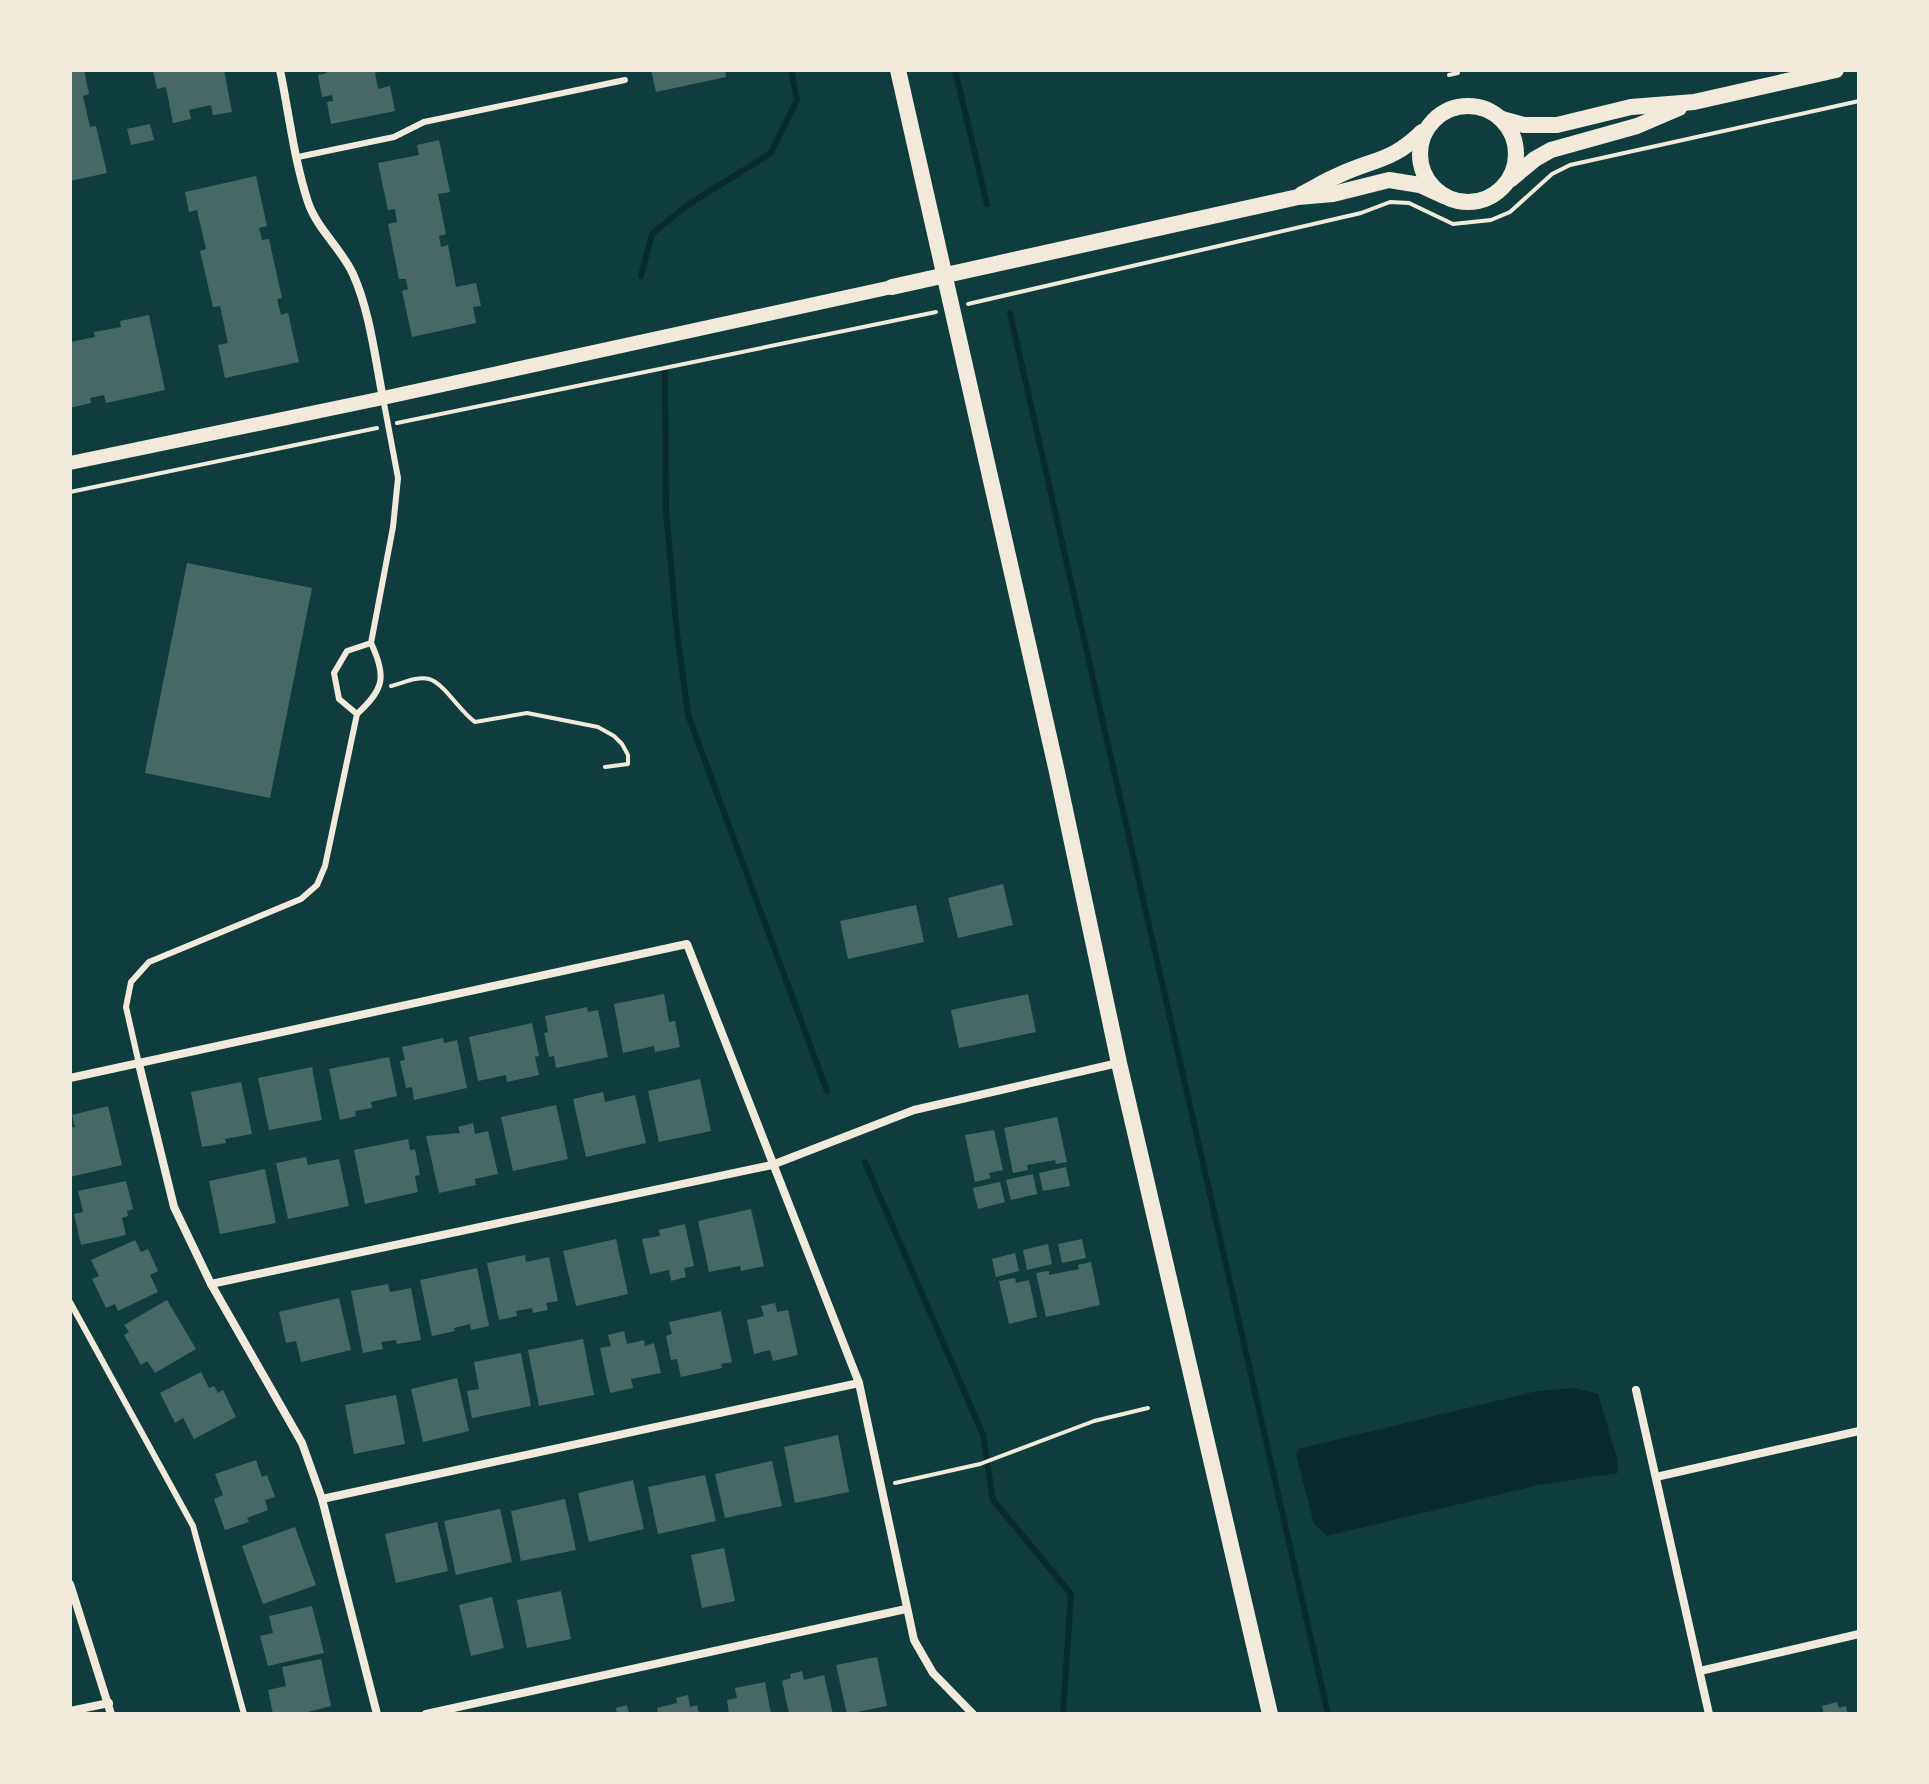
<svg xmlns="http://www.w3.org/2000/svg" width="1929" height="1784" viewBox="0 0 1929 1784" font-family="'Titillium Web',sans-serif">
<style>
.water{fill:#0a2a2b}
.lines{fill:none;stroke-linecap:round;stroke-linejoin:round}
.stream{stroke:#0a2a2b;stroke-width:6}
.building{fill:#486865}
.path{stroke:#f1e9da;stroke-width:4}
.service{stroke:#f1e9da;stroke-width:6}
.minor{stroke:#f1e9da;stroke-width:8}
.tertiary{stroke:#f1e9da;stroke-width:14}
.secondary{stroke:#f1e9da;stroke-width:16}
</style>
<rect width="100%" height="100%" fill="#0f3d3e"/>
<polygon class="water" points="1575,1388 1598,1394 1617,1458 1618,1473 1538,1485 1327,1536 1314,1524 1296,1455 1298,1449 1537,1391"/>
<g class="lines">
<g class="stream">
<polyline points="955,70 987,204"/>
<polyline points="641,276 652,234 686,206 771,153 797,100 791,70"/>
<polyline points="1010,313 1328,1714"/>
<polyline points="665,370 666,511 677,633 688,715 827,1091"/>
<polyline points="865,1162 983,1435 993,1500 1071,1594 1063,1714"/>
</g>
</g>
<g class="building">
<polygon points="70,70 84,70 89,94 83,96 90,127 96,126 107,173 70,181"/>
<polygon points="153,70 224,70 232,112 213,115 211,105 189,110 191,119 173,123 166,87 157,89"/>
<polygon points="326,70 383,70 375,73 378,89 390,86 395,111 331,124 327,102 333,101 332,95 322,97 318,75 327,73"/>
<polygon points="651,70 725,70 726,77 656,92"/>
<polygon points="150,124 154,140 131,145 127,129"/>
<polygon points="439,140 450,192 438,194 446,234 439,236 441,247 448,245 456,287 476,283 481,306 473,307 476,323 412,337 402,291 408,289 406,279 399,279 388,224 397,222 395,209 388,210 378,163 419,155 417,145"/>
<polygon points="256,176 267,226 259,228 262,240 269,239 282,298 277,299 281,315 288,313 299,362 225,378 218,345 228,343 220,306 213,307 200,251 206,249 197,210 189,212 185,192"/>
<polygon points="149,315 165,390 106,403 104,395 90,398 91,403 70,408 70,342 95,337 94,332 121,327 120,321"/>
<polygon points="187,563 312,588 270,798 145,773"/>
<polygon points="1003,884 1013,925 958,938 948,898"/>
<polygon points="916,905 924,942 848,959 840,921"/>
<polygon points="664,994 669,1022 675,1021 680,1047 655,1052 654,1046 623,1053 614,1004"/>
<polygon points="1028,994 1036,1032 959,1048 951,1010"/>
<polygon points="587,1007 588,1012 598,1010 608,1057 556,1068 554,1056 549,1057 544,1033 548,1032 545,1016"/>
<polygon points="532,1023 539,1056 535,1057 539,1075 507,1082 506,1075 478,1081 469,1037"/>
<polygon points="443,1038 444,1043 457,1040 467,1088 414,1100 412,1087 406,1088 400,1061 405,1060 402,1047"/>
<polygon points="389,1057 397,1096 371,1102 372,1108 355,1111 356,1116 340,1120 329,1069"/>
<polygon points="312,1067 322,1120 269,1130 258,1078"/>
<polygon points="700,1079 711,1131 659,1142 648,1091"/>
<polygon points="241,1082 252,1134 225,1139 226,1143 202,1147 191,1092"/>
<polygon points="603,1092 605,1102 635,1095 646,1143 586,1157 573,1099"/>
<polygon points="556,1105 568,1159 513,1171 501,1117"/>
<polygon points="108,1106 122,1165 70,1177 70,1128 75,1127 72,1115"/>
<polygon points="1057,1117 1067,1162 1056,1164 1055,1160 1027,1165 1028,1170 1013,1173 1004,1128"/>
<polygon points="473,1123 475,1134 488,1131 498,1174 475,1179 476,1185 439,1193 426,1136 460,1133 458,1127"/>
<polygon points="994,1130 1003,1170 989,1173 991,1178 975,1182 965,1135"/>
<polygon points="408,1139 410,1150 415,1149 420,1175 415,1176 418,1192 365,1204 354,1150"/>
<polygon points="306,1157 308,1165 339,1159 349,1206 288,1219 276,1163"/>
<polygon points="1066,1167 1070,1186 1043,1191 1039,1173"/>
<polygon points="265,1169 276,1223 220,1234 209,1181"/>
<polygon points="1033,1174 1037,1194 1011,1200 1006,1180"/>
<polygon points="126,1181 133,1209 127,1211 128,1216 122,1218 126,1235 81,1245 74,1214 83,1212 78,1191"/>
<polygon points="1000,1182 1005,1202 978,1209 973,1188"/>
<polygon points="751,1209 764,1266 741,1271 740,1266 709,1272 698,1221"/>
<polygon points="685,1224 694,1266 684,1268 686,1277 671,1281 669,1270 650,1274 642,1239 660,1236 659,1230"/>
<polygon points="616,1239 628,1294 576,1306 563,1251"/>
<polygon points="1082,1239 1086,1258 1062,1263 1058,1244"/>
<polygon points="135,1240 141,1252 148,1249 158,1271 150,1275 158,1292 118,1311 115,1304 106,1308 92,1279 99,1276 91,1260"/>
<polygon points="1048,1244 1052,1264 1027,1270 1023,1250"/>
<polygon points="1015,1253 1019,1271 996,1277 992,1259"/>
<polygon points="525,1255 526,1262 549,1257 558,1301 546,1303 548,1310 533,1313 532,1308 516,1311 517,1316 499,1320 487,1263"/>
<polygon points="1091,1262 1100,1305 1046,1317 1036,1273 1049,1271 1049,1275 1079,1269 1078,1265"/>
<polygon points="477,1268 489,1326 471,1330 470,1324 454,1328 455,1331 432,1336 420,1280"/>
<polygon points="1015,1278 1016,1283 1029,1280 1037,1317 1009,1324 999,1281"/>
<polygon points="388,1284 390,1292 411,1288 421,1340 397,1344 396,1340 381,1342 383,1349 363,1353 351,1291"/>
<polygon points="339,1298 351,1350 301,1362 296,1341 286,1343 279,1312"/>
<polygon points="167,1300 196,1349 155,1373 147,1361 141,1365 124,1335 129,1332 124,1325"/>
<polygon points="775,1303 777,1312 788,1310 798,1355 773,1361 770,1350 754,1354 747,1320 764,1316 761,1306"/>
<polygon points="721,1311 732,1362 721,1364 722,1368 681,1377 677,1359 671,1360 666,1336 672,1334 669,1322"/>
<polygon points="624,1331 627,1344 644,1340 645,1346 654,1343 661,1373 631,1379 633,1388 610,1393 600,1348 611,1346 608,1335"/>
<polygon points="583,1339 594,1395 539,1406 528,1350"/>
<polygon points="521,1353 531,1406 472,1418 467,1391 479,1389 474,1362"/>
<polygon points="201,1372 209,1388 214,1386 218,1393 223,1390 236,1417 194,1439 183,1418 175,1423 160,1393"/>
<polygon points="457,1378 469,1431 423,1442 411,1389"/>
<polygon points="396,1395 405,1444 354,1454 345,1405"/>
<polygon points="838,1435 849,1492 795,1503 784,1447"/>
<polygon points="256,1460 262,1477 267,1475 275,1497 265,1500 268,1510 247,1518 249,1522 225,1530 214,1499 223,1495 215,1474"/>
<polygon points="772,1461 782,1506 725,1518 715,1474"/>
<polygon points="705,1475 716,1521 658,1534 648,1487"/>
<polygon points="633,1480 644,1529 589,1542 578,1493"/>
<polygon points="565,1499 576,1550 521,1561 511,1511"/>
<polygon points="500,1509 512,1562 456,1575 444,1521"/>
<polygon points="437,1522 448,1571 396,1583 385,1534"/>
<polygon points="295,1527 316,1585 263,1604 242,1546"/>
<polygon points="724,1548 735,1601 702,1608 691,1555"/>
<polygon points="561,1591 571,1639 527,1648 517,1600"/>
<polygon points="492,1597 504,1648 471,1656 459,1605"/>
<polygon points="312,1606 324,1653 268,1666 260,1636 273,1633 269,1616"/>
<polygon points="877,1657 887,1706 847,1714 836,1665"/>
<polygon points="321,1659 331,1706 300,1714 273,1714 268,1690 286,1686 282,1667"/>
<polygon points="802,1671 804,1680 824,1675 833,1714 789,1714 782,1681 791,1678 790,1674"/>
<polygon points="765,1682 771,1714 729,1714 727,1700 737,1698 735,1688"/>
<polygon points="688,1695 690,1707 697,1705 699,1714 658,1714 657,1708 677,1703 676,1698"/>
<polygon points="1837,1702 1839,1708 1846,1706 1848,1714 1824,1714 1822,1706"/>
<polygon points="627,1705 629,1714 617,1714 616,1708"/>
</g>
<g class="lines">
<g class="path">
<polyline points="1449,75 1458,73"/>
<polyline points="968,304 1361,213 1390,202 1409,203 1453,224 1491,220 1510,212 1552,174 1570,165 1859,101"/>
<polyline points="397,423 936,312"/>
<polyline points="70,492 377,428"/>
<path d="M391,686C403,683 417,676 429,679C444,683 460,712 475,722L527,713L598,727L614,736L622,744L628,755V764L605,767"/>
<polyline points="895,1483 980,1464 1094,1421 1148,1408"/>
</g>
<g class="service">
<polyline points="298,157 394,137 424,122 625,80"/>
<path d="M357,714C384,689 387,677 371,643"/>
<polyline points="139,1064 126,1007 131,982 149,962 301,899 317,885 325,866 357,714 339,699 334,673 347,651 371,643 393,527 398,478 383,398"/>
<polyline points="70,1302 193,1526 244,1714"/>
</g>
<g class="minor">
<path d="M280,70C289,113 294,160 308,202C317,229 341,248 353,274C370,312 375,358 383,398"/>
<polyline points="139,1064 174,1207 211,1284 302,1443 322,1499 377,1714"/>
<polyline points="70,1078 687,944 859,1383 914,1640 933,1673 973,1714"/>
<polyline points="211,1284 772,1165 914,1110 1118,1063"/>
<polyline points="1636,1390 1709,1714"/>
<polyline points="1656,1477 1859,1431"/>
<polyline points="322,1499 859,1383"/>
<polyline points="70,1584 111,1714"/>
<polyline points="1700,1671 1859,1634"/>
<polyline points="70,1711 109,1703"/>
<polyline points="426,1714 906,1609"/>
</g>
<polyline class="tertiary" points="70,463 383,398 892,287"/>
<g class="secondary">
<polyline points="898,70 1057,772 1119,1063 1270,1714"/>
<circle cx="1468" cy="154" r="48"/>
<polyline points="1502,119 1524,125 1557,125 1631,107 1694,102 1836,70"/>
<polyline points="1511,179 1535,159 1551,150 1637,126 1679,108"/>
<path d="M1302,194C1314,188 1325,181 1337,176C1372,159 1392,162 1422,132"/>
<polyline points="892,287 1298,197 1333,194 1389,180 1420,185 1444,196"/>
</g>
</g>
<rect width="1929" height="1784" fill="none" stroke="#f1e9da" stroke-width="144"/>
</svg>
